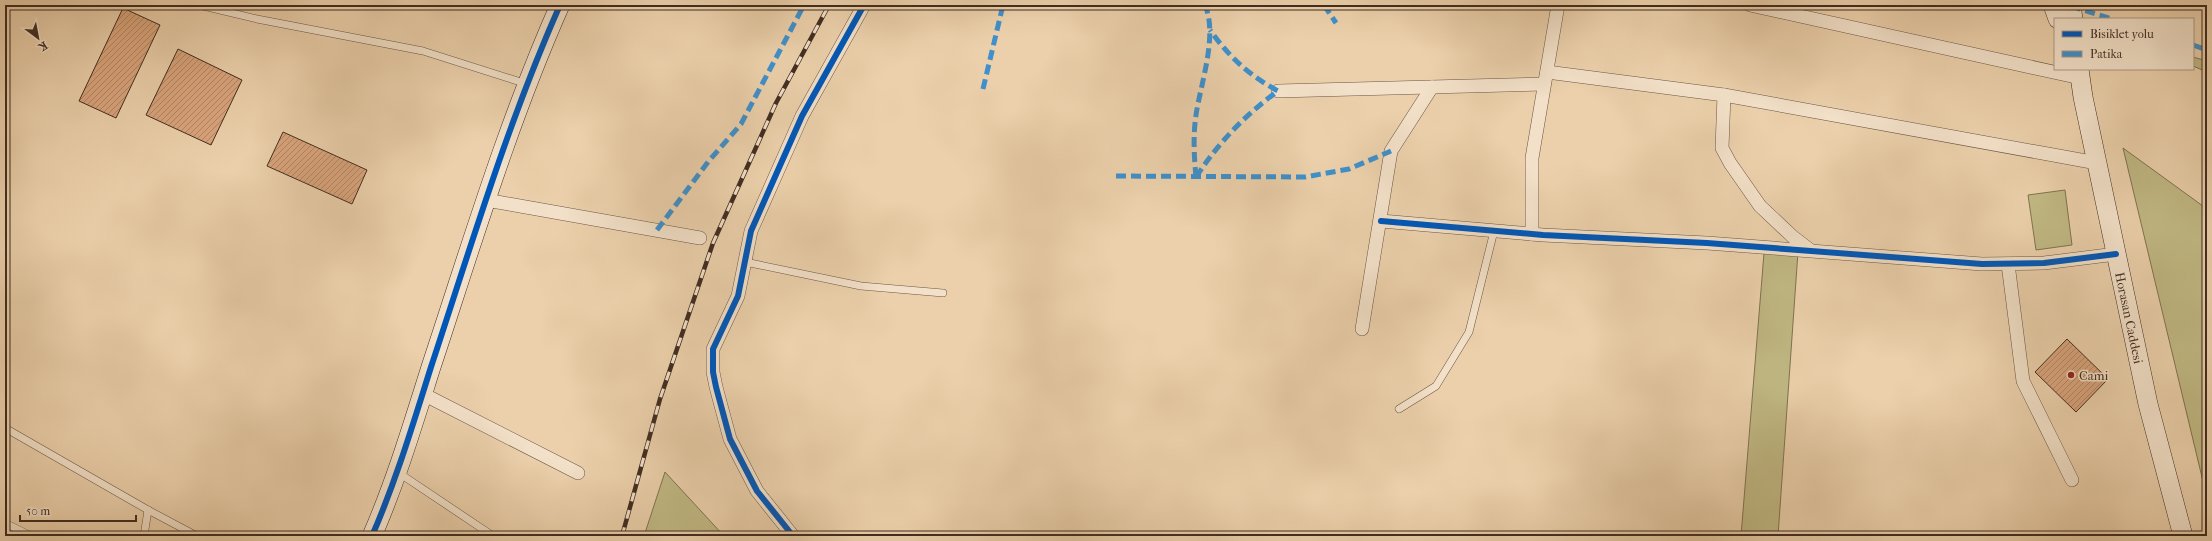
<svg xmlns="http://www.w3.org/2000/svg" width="2212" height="541" viewBox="0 0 2212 541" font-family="'IM FELL French Canon',serif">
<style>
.grass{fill:#c0b883;stroke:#807252}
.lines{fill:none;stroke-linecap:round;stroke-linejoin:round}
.stream{stroke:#757f74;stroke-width:4.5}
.building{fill:url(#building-hatch);stroke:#412d21}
.lane-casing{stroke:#6c5644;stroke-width:8}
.street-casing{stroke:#6c5644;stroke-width:14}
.secondary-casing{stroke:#412d21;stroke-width:20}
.lane{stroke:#f2e0c8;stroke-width:7}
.street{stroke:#f2e0c8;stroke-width:13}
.secondary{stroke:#f2e0c8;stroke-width:19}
.rail-casing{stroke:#412d21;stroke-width:4.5}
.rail{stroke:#f2e0c8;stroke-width:3;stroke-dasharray:9;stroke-linecap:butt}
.quiet{stroke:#3f90cb;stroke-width:5;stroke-dasharray:10 5;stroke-linecap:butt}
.cycleway-casing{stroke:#f2e0c8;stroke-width:8}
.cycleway{stroke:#0057b8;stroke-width:6}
.poi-dot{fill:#8f2418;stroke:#f2e0c8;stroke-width:1.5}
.labels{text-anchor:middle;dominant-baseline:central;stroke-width:3;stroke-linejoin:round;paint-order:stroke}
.street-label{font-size:13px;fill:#412d21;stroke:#f2e0c8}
.poi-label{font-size:13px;fill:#412d21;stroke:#f2e0c8;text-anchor:start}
</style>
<defs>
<pattern id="building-hatch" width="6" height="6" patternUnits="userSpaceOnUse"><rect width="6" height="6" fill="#d9a47c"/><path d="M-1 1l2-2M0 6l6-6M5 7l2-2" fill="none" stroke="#b28665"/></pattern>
</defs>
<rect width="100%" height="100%" fill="#ebd0ab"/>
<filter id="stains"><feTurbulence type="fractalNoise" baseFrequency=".005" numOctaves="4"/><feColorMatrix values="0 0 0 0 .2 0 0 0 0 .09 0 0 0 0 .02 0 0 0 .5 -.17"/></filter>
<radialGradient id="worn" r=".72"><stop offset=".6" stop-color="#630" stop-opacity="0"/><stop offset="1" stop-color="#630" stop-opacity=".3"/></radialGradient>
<g class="grass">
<polygon points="2193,57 2207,61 2207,72 2193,66"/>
<polygon points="2123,148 2207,209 2207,498"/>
<polygon points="2065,190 2072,245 2036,250 2028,195"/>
<polygon points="1798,252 1778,536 1741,536 1764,253"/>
<polygon points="665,472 724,536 644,536"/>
</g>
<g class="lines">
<polyline class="stream" points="2204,5 2207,6"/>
</g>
<g class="building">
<polygon points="123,8 160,25 116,118 79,101"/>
<polygon points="178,49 242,80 211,145 146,115"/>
<polygon points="283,132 367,170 352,204 267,166"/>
<polygon points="2067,339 2108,379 2076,412 2035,372"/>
</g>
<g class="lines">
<defs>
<g id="lane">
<polyline points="199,5 257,19 423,51 527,84"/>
<polyline points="745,262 861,286 943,293"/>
<polyline points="1399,409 1436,386 1469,332 1494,231"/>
<polyline points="5,428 148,510 197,536"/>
<polyline points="399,473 493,536"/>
<polyline points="5,523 31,536"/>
<polyline points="144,536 148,510"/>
</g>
<g id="street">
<polyline points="1750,5 2076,77"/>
<polyline points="1547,72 1724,95 2097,163"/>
<polyline points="1278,91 1544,84"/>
<polyline points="1724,95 1722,148 1730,163 1760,206 1793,237 1810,250"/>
<polyline points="486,200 700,238"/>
<polyline points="1381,221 1543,235 1707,243 1982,264 2044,263 2116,254"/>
<polyline points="1532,234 1532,158 1558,5"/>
<polyline points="2008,264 2023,381 2072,480"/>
<polyline points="1362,329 1391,151 1432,87"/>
<polyline points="423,394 578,473"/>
<polyline points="793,536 757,491 730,439 716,387 713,372 713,349 738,296 751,231 802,116 864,5"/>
</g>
<g id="secondary">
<polyline points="2053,5 2058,19"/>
<polyline points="2071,5 2073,19"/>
<polyline points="2079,69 2083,97 2148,404 2183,536"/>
<path d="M372,536C396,481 413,424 431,367C471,246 508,122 560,5"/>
</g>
</defs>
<use href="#lane" class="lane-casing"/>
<use href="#street" class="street-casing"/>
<use href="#secondary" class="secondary-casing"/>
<use href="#lane" class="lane"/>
<use href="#street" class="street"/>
<use href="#secondary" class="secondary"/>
<defs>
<polyline id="rail" points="622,536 660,399 713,243 776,103 829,5"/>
</defs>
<use href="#rail" class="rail-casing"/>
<use href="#rail" class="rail"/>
<g class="quiet">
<polyline points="1324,5 1336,23"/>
<polyline points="2071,6 2112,19"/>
<polyline points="2193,45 2207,50"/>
<polyline points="983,89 1003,5"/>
<polyline points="1116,176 1305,177 1349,169 1391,151"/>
<path d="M1196,177C1219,142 1245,115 1278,91C1250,76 1229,57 1210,30"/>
<path d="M1196,177C1194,156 1193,135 1196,115C1201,82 1218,36 1205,5"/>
<polyline points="657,230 708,162 741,124 804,5"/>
</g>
<defs>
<g id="cycleway">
<polyline points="1381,221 1543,235 1707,243 1982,264 2044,263 2116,254"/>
<path d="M372,536C396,481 413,424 431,367C471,246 508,122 560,5"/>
<polyline points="793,536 757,491 730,439 716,387 713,372 713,349 738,296 751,231 802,116 864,5"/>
</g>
</defs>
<use href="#cycleway" class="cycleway-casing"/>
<use href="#cycleway" class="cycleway"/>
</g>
<circle class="poi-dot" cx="2071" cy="375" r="4"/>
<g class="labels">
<g class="street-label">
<text transform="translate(2129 318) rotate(78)">Horasan Caddesi</text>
</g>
<g class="poi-label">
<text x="2079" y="375">Cami</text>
</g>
</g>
<rect width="2212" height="541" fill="none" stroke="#ebd0ab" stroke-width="20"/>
<rect x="6" y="6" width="2200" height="529" fill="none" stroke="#412d21" stroke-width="2"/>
<rect x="10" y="10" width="2192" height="521" fill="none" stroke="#412d21"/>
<rect x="2054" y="18" width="140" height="52" fill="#f2e0c8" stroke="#ab9885"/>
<rect x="2062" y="31" width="20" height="6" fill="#0057b8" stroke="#ab9885"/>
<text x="2090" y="38" font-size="12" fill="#412d21">Bisiklet yolu</text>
<rect x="2062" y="51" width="20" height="6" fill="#3f90cb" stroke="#ab9885"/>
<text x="2090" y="58" font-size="12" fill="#412d21">Patika</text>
<g transform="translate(38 38) rotate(148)" stroke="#f2e0c8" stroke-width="3" paint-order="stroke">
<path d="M0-3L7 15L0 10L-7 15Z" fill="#412d21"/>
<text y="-6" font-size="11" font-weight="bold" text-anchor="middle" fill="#412d21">K</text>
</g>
<path d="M20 515v6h116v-6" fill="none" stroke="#412d21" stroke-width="2"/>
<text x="26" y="515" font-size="12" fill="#412d21" stroke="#f2e0c8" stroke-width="3" paint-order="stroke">50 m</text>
<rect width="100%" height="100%" filter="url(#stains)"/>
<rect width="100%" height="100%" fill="url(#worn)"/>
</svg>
